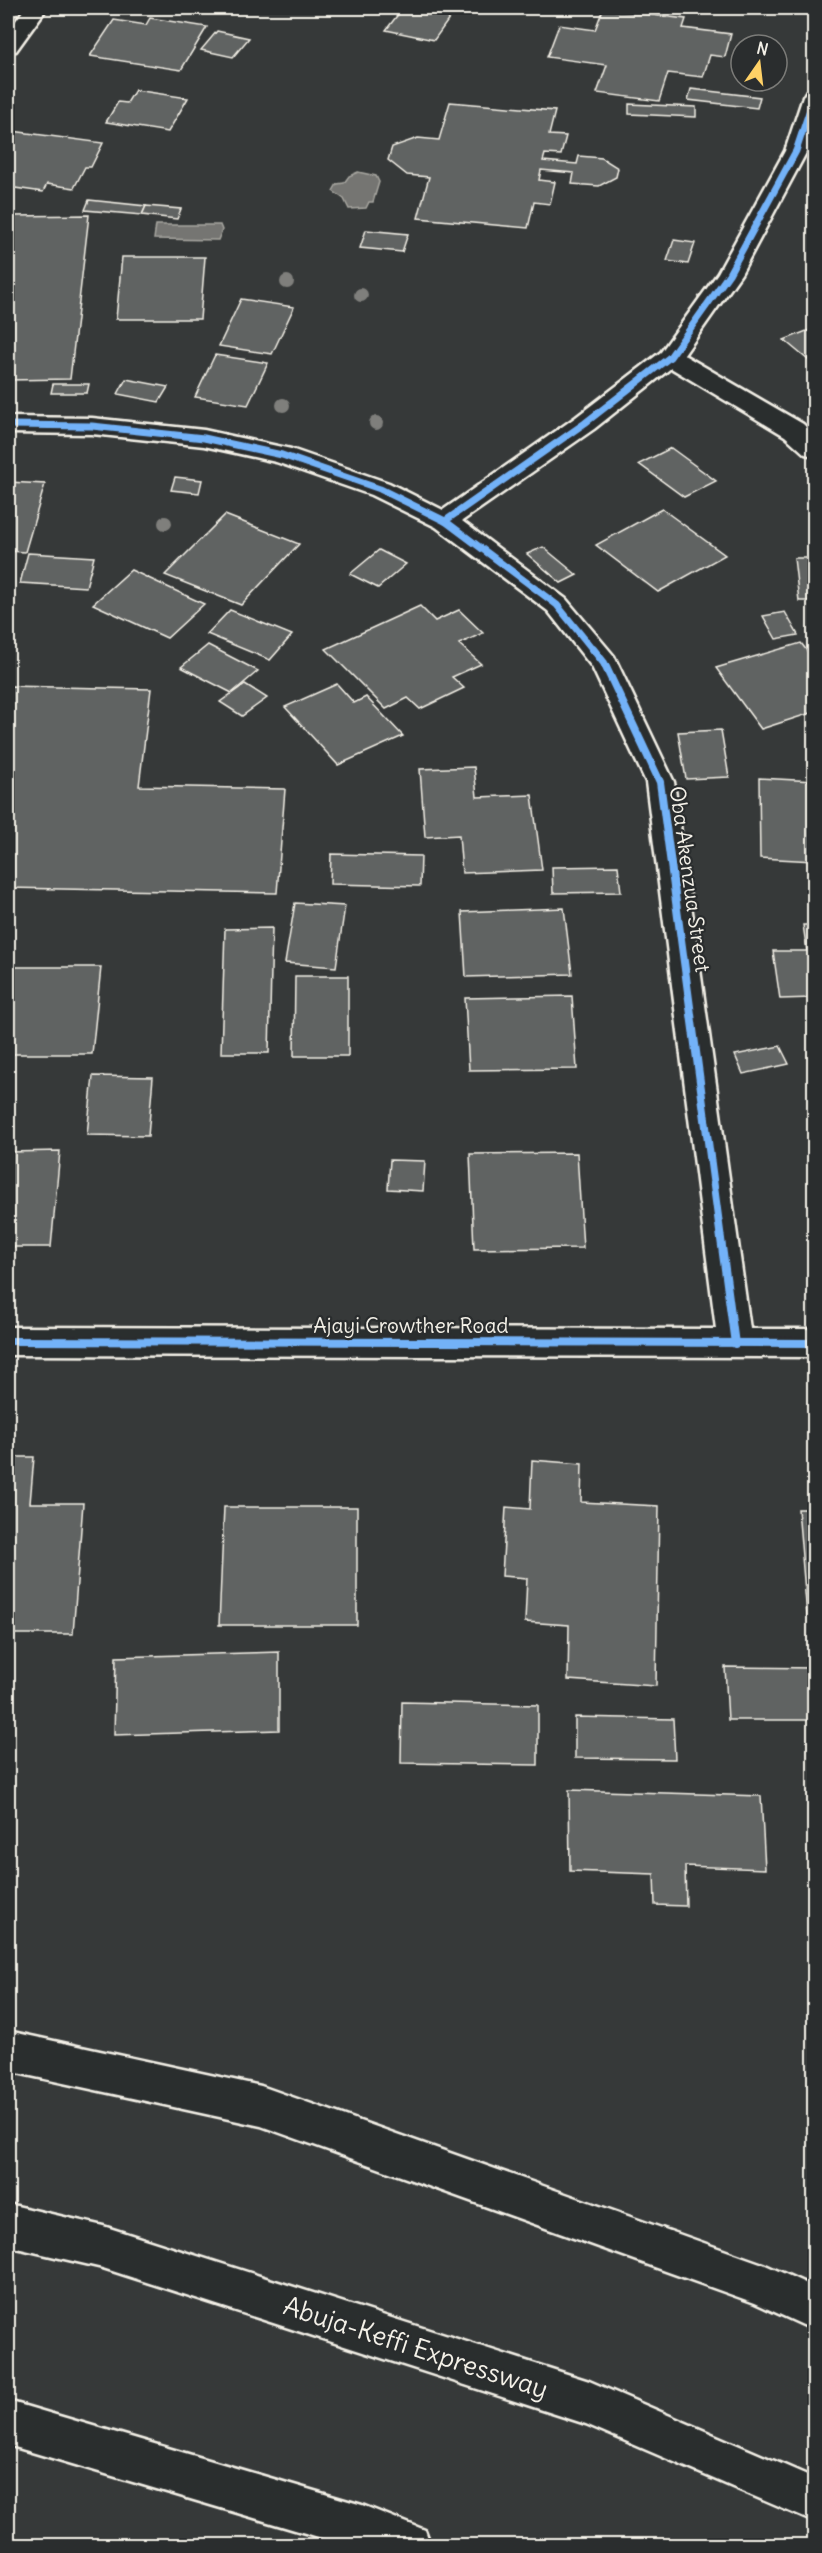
<svg xmlns="http://www.w3.org/2000/svg" width="822" height="2553" viewBox="0 0 822 2553" font-family="Delius,sans-serif">
<style>
.water{fill:#757572;stroke:#a8a7a1;stroke-width:1.5}
.building{fill:#616362;stroke:#f4f1e8;stroke-width:1.5}
.lines{fill:none;stroke-linecap:round;stroke-linejoin:round}
.street-casing{stroke:#f4f1e8;stroke-width:5}
.highway-casing{stroke:#f4f1e8;stroke-width:5}
.street{fill:#2a2d2e;fill-rule:evenodd}
.highway{fill:#2a2d2e;fill-rule:evenodd}
.cycleway-far1-casing{stroke:#2a2d2e;stroke-width:10}
.cycleway-casing{stroke:#2a2d2e;stroke-width:12}
.cycleway-far1{stroke:#73b2f8;stroke-width:7}
.cycleway{stroke:#73b2f8;stroke-width:8}
.tree{fill:#7f7f7c}
.labels{text-anchor:middle;dominant-baseline:central;stroke-width:4.5;stroke-linejoin:round;paint-order:stroke}
.street-label{font-size:21px;fill:#f4f1e8;stroke:#2a2d2e}
.near-street-label{font-size:26px;fill:#f4f1e8;stroke:#2a2d2e}
</style>
<rect width="100%" height="100%" fill="#363939"/>
<filter id="ink" filterUnits="userSpaceOnUse"><feTurbulence type="fractalNoise" baseFrequency=".0167" numOctaves="2"/><feDisplacementMap in="SourceGraphic" scale="12" xChannelSelector="R" yChannelSelector="G"/><feConvolveMatrix kernelMatrix="1 2 1 2 8 2 1 2 1" color-interpolation-filters="sRGB"/></filter>
<g filter="url(#ink)">
<g class="water">
<polygon points="358,172 376,176 379,182 373,202 369,202 366,208 349,209 344,199 333,191 337,184 344,183 349,176"/>
<polygon points="156,225 220,225 222,230 218,240 154,239"/>
</g>
<g class="building">
<polygon points="403,8 457,8 434,40 386,30"/>
<polygon points="603,9 686,19 683,28 731,34 725,57 710,55 703,77 668,73 659,101 597,93 607,65 547,57 559,25 595,30"/>
<polygon points="150,18 207,27 181,70 90,56 114,20 146,25"/>
<polygon points="217,31 249,38 233,57 201,50"/>
<polygon points="691,89 760,97 757,108 688,100"/>
<polygon points="135,90 188,98 168,132 106,122 118,102 127,103"/>
<polygon points="450,102 555,111 549,135 566,136 561,155 545,154 543,161 577,164 579,156 602,158 618,168 616,177 599,186 572,184 574,173 541,170 539,180 555,182 550,204 534,202 528,228 418,218 429,177 407,175 388,160 392,147 418,138 439,140"/>
<polygon points="629,104 696,107 696,117 629,114"/>
<polygon points="12,131 103,143 91,167 85,167 74,188 47,184 43,192 8,187 8,139"/>
<polygon points="89,200 146,206 142,215 85,210"/>
<polygon points="146,206 181,209 177,219 142,215"/>
<polygon points="89,215 70,379 8,380 8,264 14,216"/>
<polygon points="366,230 408,234 402,252 360,248"/>
<polygon points="674,240 695,243 688,264 667,261"/>
<polygon points="122,257 205,257 200,319 116,319"/>
<polygon points="241,299 294,307 272,354 219,346"/>
<polygon points="814,328 814,365 784,340"/>
<polygon points="215,355 268,363 248,405 195,397"/>
<polygon points="126,379 168,387 159,402 118,394"/>
<polygon points="53,384 89,384 87,393 51,393"/>
<polygon points="671,448 716,481 684,497 639,464"/>
<polygon points="175,477 202,480 199,493 171,490"/>
<polygon points="8,482 45,484 25,552 8,551"/>
<polygon points="662,509 725,555 658,592 596,545"/>
<polygon points="225,515 299,544 241,605 165,575"/>
<polygon points="543,547 577,575 561,583 527,554"/>
<polygon points="379,550 406,564 378,588 350,574"/>
<polygon points="28,553 94,557 86,587 20,583"/>
<polygon points="794,558 814,558 814,601 799,601"/>
<polygon points="131,570 204,604 167,638 93,604"/>
<polygon points="420,606 435,621 459,610 483,633 459,644 481,664 452,677 464,688 420,709 408,698 386,709 326,649"/>
<polygon points="230,610 292,635 270,660 207,634"/>
<polygon points="785,612 798,635 776,639 763,616"/>
<polygon points="801,643 814,660 814,712 761,729 716,668"/>
<polygon points="208,645 258,671 232,693 181,667"/>
<polygon points="245,684 267,698 242,716 220,702"/>
<polygon points="337,684 354,703 366,697 403,736 338,765 285,707"/>
<polygon points="8,686 151,689 139,786 285,789 277,893 8,888"/>
<polygon points="721,730 729,777 686,779 678,732"/>
<polygon points="474,767 477,797 532,795 542,870 462,873 459,835 425,837 420,769"/>
<polygon points="759,778 814,781 814,861 760,858"/>
<polygon points="331,854 421,856 420,886 330,884"/>
<polygon points="618,866 621,892 553,893 552,867"/>
<polygon points="295,903 345,906 336,967 285,963"/>
<polygon points="564,908 572,974 466,977 462,912"/>
<polygon points="803,925 814,925 814,1013 812,998 780,999 773,951 807,951"/>
<polygon points="272,928 269,1053 221,1053 225,929"/>
<polygon points="8,967 101,967 92,1054 8,1054"/>
<polygon points="295,976 348,976 348,1056 294,1056"/>
<polygon points="572,996 577,1069 469,1070 465,998"/>
<polygon points="780,1046 789,1064 743,1074 735,1055"/>
<polygon points="93,1076 153,1077 148,1136 87,1135"/>
<polygon points="60,1151 51,1247 8,1247 8,1152"/>
<polygon points="577,1153 583,1248 474,1249 470,1154"/>
<polygon points="390,1160 425,1161 423,1191 388,1189"/>
<polygon points="8,1457 34,1457 30,1503 83,1503 73,1634 8,1634"/>
<polygon points="532,1460 582,1464 581,1502 659,1506 656,1686 568,1680 569,1625 525,1622 527,1578 502,1576 506,1507 530,1509"/>
<polygon points="224,1507 357,1507 357,1625 219,1625"/>
<polygon points="798,1509 814,1509 814,1616 807,1616"/>
<polygon points="279,1652 279,1730 114,1735 116,1657"/>
<polygon points="725,1667 814,1668 814,1720 728,1720"/>
<polygon points="402,1702 538,1705 538,1765 401,1763"/>
<polygon points="575,1717 673,1719 675,1759 575,1758"/>
<polygon points="569,1790 761,1796 765,1869 685,1866 686,1906 655,1905 654,1874 570,1871"/>
</g>
<g class="lines">
<defs>
<g id="street">
<polygon points="25,8 47,8 16,51 8,52 8,32"/>
<polygon points="814,90 814,129 807,151 741,274 684,355 803,424 814,435 814,456 805,454 785,436 671,368 594,429 462,521 566,599 614,656 674,782 750,1329 814,1329 814,1357 8,1355 8,1327 716,1329 646,782 592,667 548,611 436,527 371,495 276,462 204,446 92,434 8,433 8,417 92,418 204,430 291,449 389,483 443,510 576,417 661,352 718,273 785,151 803,97 806,92"/>
</g>
<g id="highway">
<polygon points="8,2031 261,2086 763,2264 814,2287 814,2330 755,2303 261,2126 8,2071"/>
<polygon points="8,2204 103,2226 589,2381 814,2478 814,2522 586,2424 103,2268 8,2246"/>
<polygon points="8,2401 362,2505 425,2530 431,2546 349,2546 8,2445"/>
</g>
</defs>
<use href="#street" class="street-casing"/>
<use href="#highway" class="highway-casing"/>
<use href="#street" class="street"/>
<use href="#highway" class="highway"/>
<defs>
<g id="cycleway-far1">
<polyline points="8,425 92,426 204,438 282,455 380,489 445,521 557,605 594,651"/>
<polyline points="445,521 585,423 670,357 729,274 796,151 814,97"/>
</g>
<g id="cycleway">
<polyline points="593,649 604,663 660,782 735,1344"/>
<polyline points="8,1341 814,1343"/>
</g>
</defs>
<use href="#cycleway-far1" class="cycleway-far1-casing"/>
<use href="#cycleway" class="cycleway-casing"/>
<use href="#cycleway-far1" class="cycleway-far1"/>
<use href="#cycleway" class="cycleway"/>
</g>
<g class="tree">
<circle cx="287" cy="282" r="7"/>
<circle cx="361" cy="295" r="7"/>
<circle cx="283" cy="405" r="7"/>
<circle cx="376" cy="423" r="7"/>
<circle cx="165" cy="523" r="7"/>
</g>
</g>
<g class="labels">
<g class="street-label">
<text transform="translate(690 879) rotate(82)">Oba Akenzua Street</text>
<text x="411" y="1325">Ajayi Crowther Road</text>
</g>
<g class="near-street-label">
<text transform="translate(416 2347) rotate(18)">Abuja-Keffi Expressway</text>
</g>
</g>
<rect width="822" height="2553" fill="none" stroke="#2a2d2e" stroke-width="30"/>
<rect x="15" y="15" width="792" height="2523" fill="none" stroke="#f4f1e8" stroke-width="2" filter="url(#ink)"/>
<g transform="translate(759 63) rotate(14)"><circle r="28" fill="#2a2d2e" stroke="#7b7b78" stroke-width="1.5"/>
<path d="M0-4.5L10 22L0 15L-10 22Z" fill="#ffd166"/>
<text y="-9" font-size="16" font-weight="bold" text-anchor="middle" fill="#f4f1e8">N</text>
</g>
</svg>
